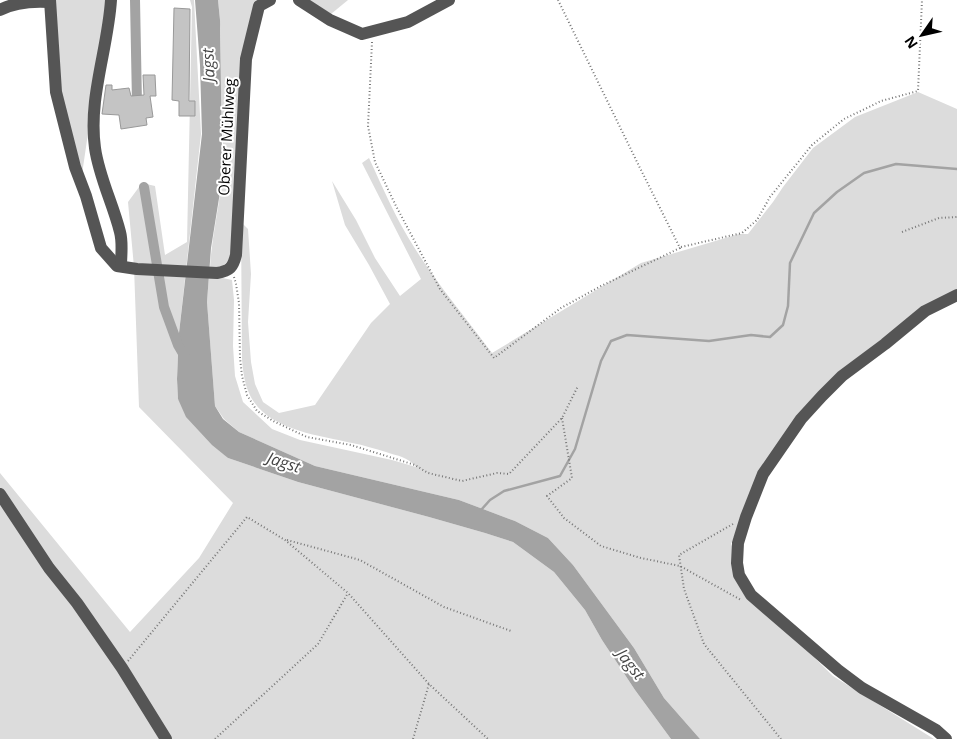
<svg xmlns="http://www.w3.org/2000/svg" width="957" height="739" viewBox="0 0 957 739" font-family="'Open Sans',sans-serif">
<style>
.green{fill:#dcdcdc}
.water{fill:#a3a3a3}
.lines{fill:none;stroke-linecap:round;stroke-linejoin:round}
.stream{stroke:#a3a3a3;stroke-width:2.5}
.canal{stroke:#a3a3a3;stroke-width:10}
.building{fill:#c4c4c4;stroke:#999}
.path{stroke:#777;stroke-width:2;stroke-dasharray:1 2.5;stroke-linecap:butt}
.minor{stroke:#555;stroke-width:12}
.labels{text-anchor:middle;dominant-baseline:central;stroke-width:4;stroke-linejoin:round;paint-order:stroke}
.street-label{font-size:15px;fill:#000;stroke:#fff}
.water-label{font-size:16px;font-style:italic;fill:#444;stroke:#fff}
</style>
<rect width="100%" height="100%" fill="#fff"/>
<g class="green">
<polygon points="50,0 111,0 96,79 81,181 57,92"/>
<polygon points="190,0 194,0 201,134 179,333 177,379 178,399 228,458 298,482 429,517 485,533 513,542 554,572 585,610 602,640 635,690 671,739 0,739 0,473 130,632 199,558 233,503 139,407 134,267 128,202 142,183 155,186 165,255 187,242 192,7"/>
<path d="M218,0H264L253,17L233,249C227,263 226,268 210,269C211,241 218,214 221,186C225,156 222,122 221,91C220,61 222,30 218,0Z"/>
<polygon points="309,0 348,0 331,14"/>
<path d="M918,92L957,109V289L807,410L761,472L731,544L751,595L833,676L934,739H700L664,698L634,648L573,565L548,538L515,521L459,500L315,466L239,432L224,419L215,406L207,302L209,275L232,280L234,300L233,346L235,376L243,402L272,429L300,440L392,460L416,467C408,457 398,456 386,452C375,449 364,445 352,443C318,435 265,430 249,393C244,382 243,370 242,359L241,222L248,229L251,274L248,322L251,362L255,384L263,402L279,413L315,405L371,323L390,304L369,265L345,225L332,181L356,220L375,258L400,296L421,279L362,163L369,158C383,188 396,219 414,247C437,284 466,318 492,353L641,263L739,234H748L773,202L783,187L813,148L855,117Z"/>
</g>
<polygon class="water" points="195,0 218,0 220,20 221,89 222,136 221,186 211,248 207,302 215,406 223,419 239,432 315,466 459,500 515,521 548,538 573,565 634,648 664,698 700,739 671,739 635,690 602,640 585,610 554,572 513,542 485,533 429,517 298,482 228,458 212,445 186,417 178,399 177,379 179,333 202,134 200,65"/>
<g class="lines">
<polyline class="stream" points="481,510 490,500 504,491 560,476 575,449 601,361 611,341 627,335 709,341 751,335 770,337 783,325 788,306 790,263 814,213 837,192 864,173 896,164 957,169"/>
<g class="canal">
<polyline points="135,0 137,103"/>
<polyline points="144,187 164,307 178,345 185,357"/>
</g>
</g>
<g class="building">
<polygon points="174,8 190,9 189,101 195,101 195,116 179,116 179,101 172,100"/>
<polygon points="143,75 155,75 156,96 150,96 153,117 146,118 147,125 121,129 119,115 102,114 106,85 112,85 112,90 129,88 131,96 144,95"/>
</g>
<g class="lines">
<g class="path">
<polyline points="372,42 368,126 375,162 396,206 440,289 494,358 561,308 601,286 680,248 639,166 558,0"/>
<polyline points="902,232 939,218 957,217"/>
<polyline points="681,247 742,233 757,220 770,197 812,145 844,119 865,109 881,101 918,91 922,0"/>
<polyline points="234,277 236,284 239,303 240,358 242,376 247,395 257,411 275,422 307,437 351,445 415,465 428,473 462,481 497,473 509,474 562,418 578,386"/>
<polyline points="562,418 572,478 547,496 564,518 601,546 641,558 680,566 741,600"/>
<polyline points="733,524 679,555 684,589 704,644 781,739"/>
<polyline points="287,540 360,560 444,607 511,631"/>
<polyline points="128,661 247,517 285,540 348,593 429,684 488,739"/>
<polyline points="215,739 318,644 348,593"/>
<polyline points="413,739 429,684"/>
</g>
<g class="minor">
<path d="M50,0L56,92L75,167L86,196L101,248L117,266L137,269L217,273C230,271 233,267 236,255L246,59L259,6L270,0"/>
<path d="M111,0C108,49 88,98 95,148C99,177 113,204 120,232C123,243 121,255 121,266"/>
<polyline points="299,0 330,20 362,34 408,22 449,0"/>
<path d="M0,10C15,2 34,1 50,2"/>
<polyline points="0,494 49,568 77,603 122,668 166,739"/>
<polyline points="946,739 936,730 862,688 838,670 751,595 739,575 737,563 738,543 746,517 763,474 801,419 822,396 842,376 885,344 925,311 957,295"/>
</g>
</g>
<g class="labels">
<g class="street-label">
<text transform="translate(226 137) rotate(-87)">Oberer Mühlweg</text>
</g>
<g class="water-label">
<text transform="translate(208 65) rotate(-92)">Jagst</text>
<text transform="translate(284 462) rotate(18)">Jagst</text>
<text transform="translate(631 664) rotate(52)">Jagst</text>
</g>
</g>
<g transform="translate(922 35) rotate(236)" stroke="#ffffff" stroke-width="4" paint-order="stroke">
<path d="M0-4L9 19L0 12L-9 19Z" fill="#000000"/>
<text y="-8" font-size="14" font-weight="bold" text-anchor="middle" fill="#000000">N</text>
</g>
</svg>
